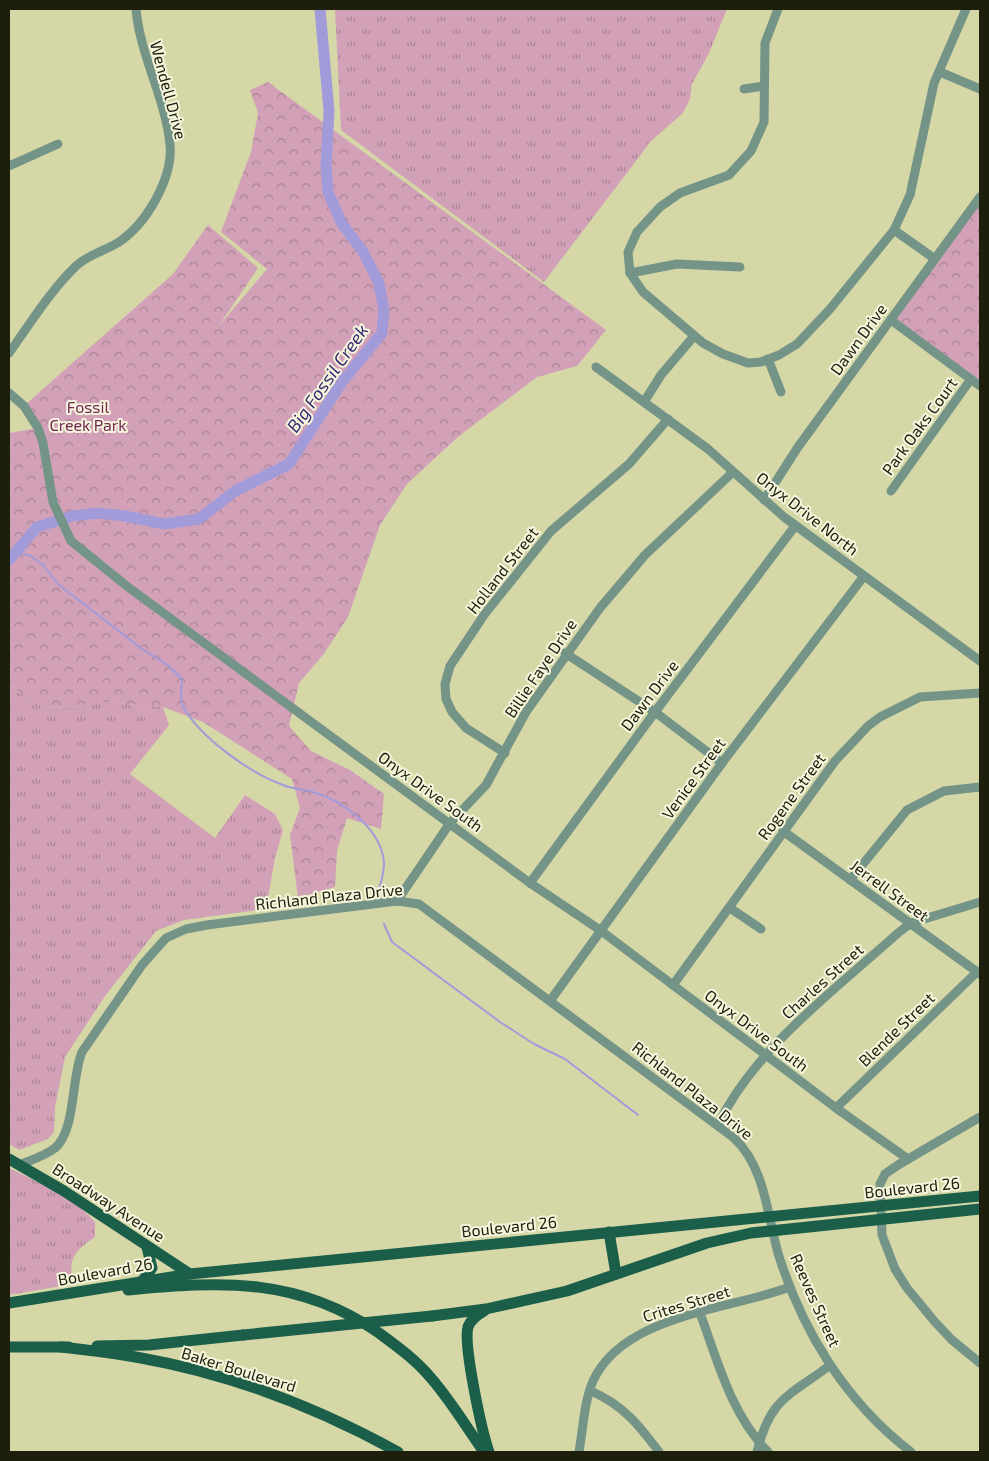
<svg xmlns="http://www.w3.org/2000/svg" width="989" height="1461" viewBox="0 0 989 1461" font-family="'Exo 2',sans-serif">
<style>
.grass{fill:url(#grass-tufts)}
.forest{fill:url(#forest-crowns)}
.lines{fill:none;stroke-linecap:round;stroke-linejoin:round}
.stream{stroke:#a29bd9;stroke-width:2}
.river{stroke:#a29bd9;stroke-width:11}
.minor{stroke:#749487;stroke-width:9}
.major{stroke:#1b5f4a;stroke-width:11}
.major-bridge{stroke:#1b5f4a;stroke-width:11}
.labels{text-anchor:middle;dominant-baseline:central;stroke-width:4;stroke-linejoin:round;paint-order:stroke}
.street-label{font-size:16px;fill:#1d1e0b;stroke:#f5f6dd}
.park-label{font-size:16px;fill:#742752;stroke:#f5f6dd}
.water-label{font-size:18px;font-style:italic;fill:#392971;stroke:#f5f6dd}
</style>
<defs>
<pattern id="grass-tufts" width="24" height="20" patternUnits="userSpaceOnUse" patternTransform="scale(1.25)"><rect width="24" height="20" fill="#d2a1b8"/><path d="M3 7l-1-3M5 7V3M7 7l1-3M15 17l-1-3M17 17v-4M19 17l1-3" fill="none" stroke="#aa8394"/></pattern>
<pattern id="forest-crowns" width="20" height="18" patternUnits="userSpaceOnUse" patternTransform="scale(1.25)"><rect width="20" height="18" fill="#d2a1b8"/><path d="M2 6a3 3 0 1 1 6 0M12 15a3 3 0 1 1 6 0" fill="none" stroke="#aa8394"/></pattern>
</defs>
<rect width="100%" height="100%" fill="#d5d7a6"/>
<g class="grass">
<polygon points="335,9 727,9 709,53 692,84 690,99 683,113 651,141 544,282 341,130"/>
<polygon points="9,684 38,705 65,708 103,702 163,707 169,725 130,774 215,838 245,795 275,814 283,830 275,858 266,909 184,920 156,931 105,996 65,1057 55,1107 54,1132 48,1139 19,1150 9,1144"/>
<path d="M9,1168C36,1181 75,1199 95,1222V1237C74,1251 68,1259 73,1284L9,1295Z"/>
</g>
<g class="forest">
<polygon points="268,82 606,330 577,366 537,377 459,436 407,484 380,525 348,617 323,655 299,683 289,726 311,751 350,770 384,794 381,829 347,818 337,851 335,887 298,898 290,835 300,808 292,779 203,722 163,707 103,702 65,708 38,705 9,684 9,433 38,428 53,502 41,431 25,405 173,274 208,225 258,268 218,327 267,269 221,232 251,152 258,113 250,90"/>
<polygon points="980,201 980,381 896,319"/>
</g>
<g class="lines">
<g class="stream">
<path d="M13,553L29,555L43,565L59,585L142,649L169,666L182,679C182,687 179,699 183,706C199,737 250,773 283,785C292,789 303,789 313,792C342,800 382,829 384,863C384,870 382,879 380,886"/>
<polyline points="384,924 392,942 500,1022 534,1044 565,1059 638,1115"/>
</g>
<polyline class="river" points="9,560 37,527 73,516 97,513 125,516 164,524 199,519 235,491 289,464 342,382 382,333 384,311 379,283 362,250 342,224 328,192 326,165 329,111 320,9"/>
<g class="minor">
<polyline points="778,9 765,43 764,122 751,151 729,175 680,193 660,207 637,232 628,252 630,273 643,292 703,343 723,354 748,363 761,362 779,355 797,344 830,309 894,230 910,195 934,83 966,9"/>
<polyline points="940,72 980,89"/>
<polyline points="744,89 764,86"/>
<polyline points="9,166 58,144"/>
<polyline points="894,230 935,259"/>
<polyline points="630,273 677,264 740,267"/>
<polyline points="891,320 980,386"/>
<path d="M9,353C30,324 50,291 76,266C89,254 105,251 119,242C147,223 173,178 170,145C166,99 140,56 136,9"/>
<polyline points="768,359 781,392"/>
<polyline points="596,367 708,449 784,517 980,661"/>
<polyline points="9,393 24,406 38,428 43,443 53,502 71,541 128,587 530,883 600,930 836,1108 908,1159"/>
<polyline points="644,402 661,375 694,336"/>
<polyline points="891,491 971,379"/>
<polyline points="764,500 798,447 980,197"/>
<polyline points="565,653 655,712 722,763"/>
<polyline points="505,753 466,728 452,712 446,699 445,684 450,666 484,615 551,531 629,464 668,419"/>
<polyline points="783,831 980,974"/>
<polyline points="850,880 907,810 944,791 980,787"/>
<polyline points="530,883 655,712 795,526"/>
<polyline points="397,901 450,823 486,785 526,712 600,608 645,555 733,472"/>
<polyline points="730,908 761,929"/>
<polyline points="673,985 835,761 868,726 880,717 920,697 980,693"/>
<polyline points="550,1001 722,763 864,576"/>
<polyline points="836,1108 977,972"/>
<polyline points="980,1117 898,1165 885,1174 880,1184 882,1235 895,1269 907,1288 935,1322 952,1340 980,1363"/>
<path d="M718,1125C754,1049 836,989 898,933L911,923L980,902"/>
<path d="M19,1165C31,1160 45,1156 55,1148C76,1130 71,1078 82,1052L142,965L166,938L186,929L207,925L397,901L419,904L734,1138C765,1167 767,1214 778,1253C802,1331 846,1402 911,1452"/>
<path d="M700,1313C718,1362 731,1414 768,1452"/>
<path d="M591,1391C623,1405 639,1425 659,1452"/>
<path d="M579,1452C583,1429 584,1402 593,1381C623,1315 728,1310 790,1287"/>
<path d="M757,1452C770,1398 789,1396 829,1366"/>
</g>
<g class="major">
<polyline points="9,1159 64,1191 190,1274"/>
<polyline points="609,1232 616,1274"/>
<polyline points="143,1280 152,1268 147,1247"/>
<path d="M128,1290C222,1281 298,1277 379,1333C398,1347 416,1360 431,1378C451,1401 467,1428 484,1452"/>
<polyline points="9,1303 190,1274 980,1196"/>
<path d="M484,1311C477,1315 471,1319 468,1327C463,1345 482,1432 489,1452"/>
<polyline points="432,1316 486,1309 567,1291 707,1243 751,1233 980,1209"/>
<polyline points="97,1346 149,1345 243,1335"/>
<polyline points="9,1347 69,1347"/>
<path d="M61,1347C88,1350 115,1353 141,1358C231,1374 318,1408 398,1452"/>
</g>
<polyline class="major-bridge" points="243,1335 432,1316"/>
</g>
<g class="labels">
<g class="street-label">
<text transform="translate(169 90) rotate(75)">Wendell Drive</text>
<text transform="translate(858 339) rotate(-54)">Dawn Drive</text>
<text transform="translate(919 426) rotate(-54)">Park Oaks Court</text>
<text transform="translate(808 513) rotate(38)">Onyx Drive North</text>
<text transform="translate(502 570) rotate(-52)">Holland Street</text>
<text transform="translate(540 668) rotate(-56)">Billie Faye Drive</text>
<text transform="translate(649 695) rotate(-53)">Dawn Drive</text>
<text transform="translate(693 778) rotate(-54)">Venice Street</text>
<text transform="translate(431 791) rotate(36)">Onyx Drive South</text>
<text transform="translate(791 796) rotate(-54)">Rogene Street</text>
<text transform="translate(890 890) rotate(36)">Jerrell Street</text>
<text transform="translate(329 896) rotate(-6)">Richland Plaza Drive</text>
<text transform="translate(822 981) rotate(-42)">Charles Street</text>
<text transform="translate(896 1029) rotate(-44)">Blende Street</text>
<text transform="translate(757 1030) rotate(37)">Onyx Drive South</text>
<text transform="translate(693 1090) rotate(38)">Richland Plaza Drive</text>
<text transform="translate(912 1187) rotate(-6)">Boulevard 26</text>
<text transform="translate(109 1202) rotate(33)">Broadway Avenue</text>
<text transform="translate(509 1226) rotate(-6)">Boulevard 26</text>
<text transform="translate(105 1271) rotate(-10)">Boulevard 26</text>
<text transform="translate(816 1300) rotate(66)">Reeves Street</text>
<text transform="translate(686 1303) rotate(-17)">Crites Street</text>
<text transform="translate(239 1369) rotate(17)">Baker Boulevard</text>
</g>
<g class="park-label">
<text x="88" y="406">Fossil<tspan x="88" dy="18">Creek Park</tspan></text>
</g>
<g class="water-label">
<text transform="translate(327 378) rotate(-55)">Big Fossil Creek</text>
</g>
</g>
<rect width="989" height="1461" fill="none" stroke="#1d1e0b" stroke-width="20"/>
</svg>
